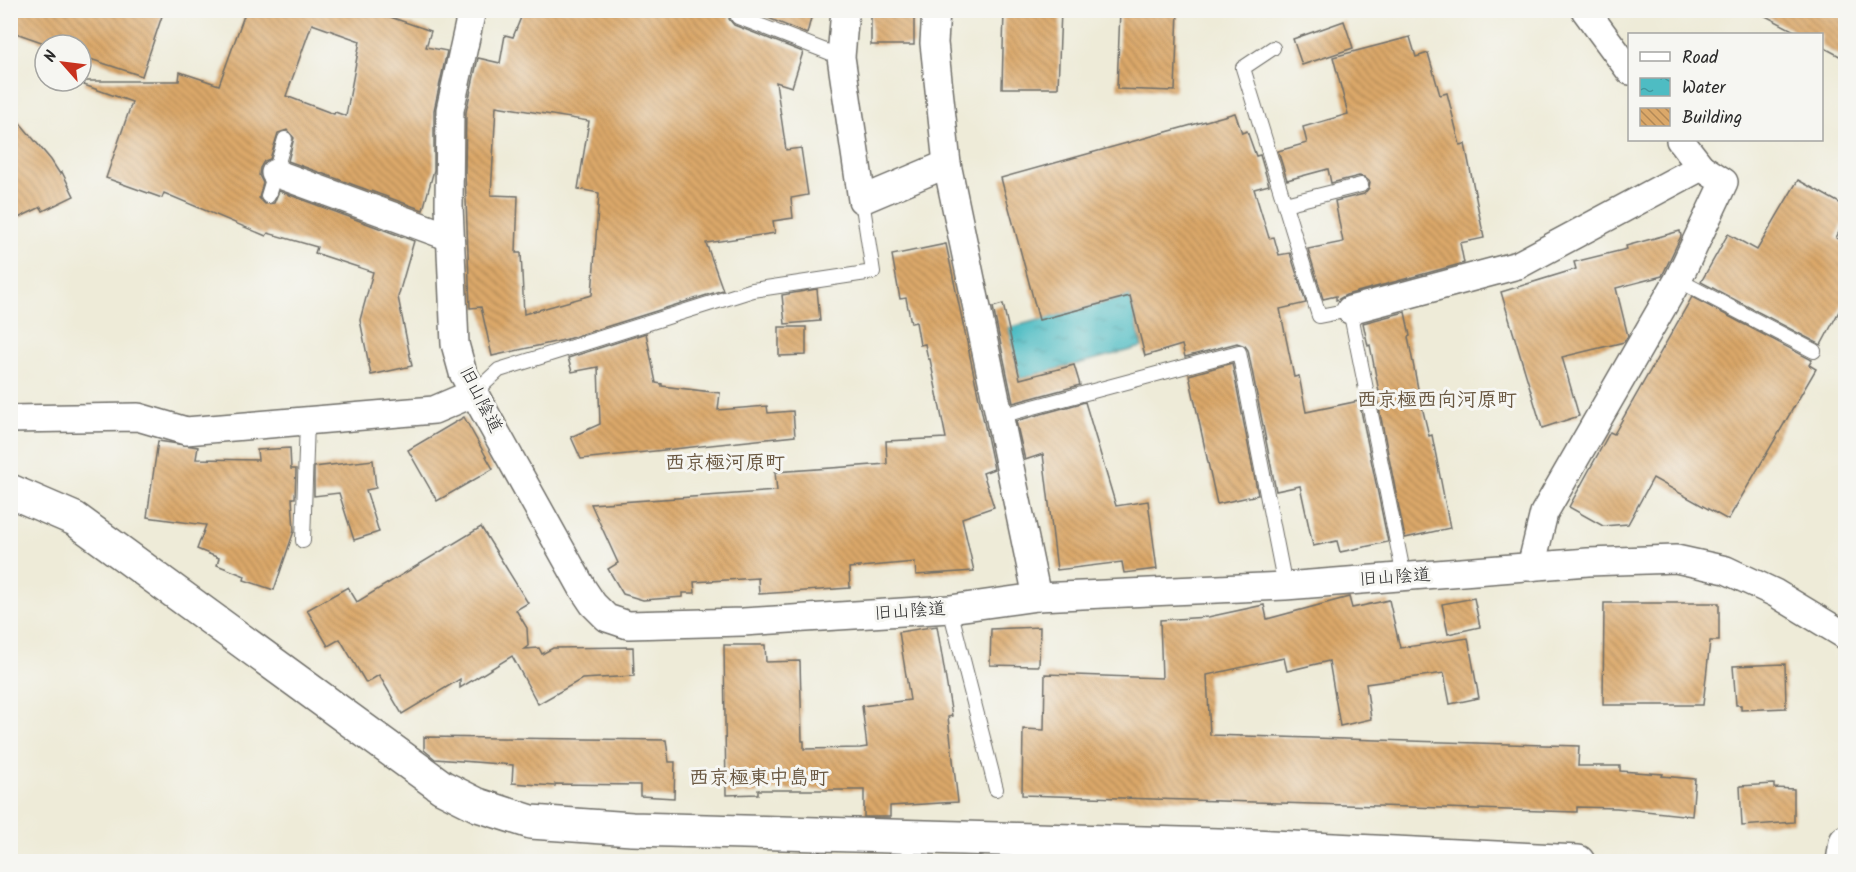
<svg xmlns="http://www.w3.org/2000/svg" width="1856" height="872" viewBox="0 0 1856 872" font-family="Kalam,'Klee One',sans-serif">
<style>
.water{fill:url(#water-ripples);stroke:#3c7477;stroke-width:1.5}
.building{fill:url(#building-back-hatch);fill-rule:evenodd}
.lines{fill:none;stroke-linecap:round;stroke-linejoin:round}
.lane-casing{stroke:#6f6e68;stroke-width:16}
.street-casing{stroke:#6f6e68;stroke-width:30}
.secondary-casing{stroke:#6f6e68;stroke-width:36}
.lane{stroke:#fff;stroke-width:14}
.street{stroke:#fff;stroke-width:27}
.secondary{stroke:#fff;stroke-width:33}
.labels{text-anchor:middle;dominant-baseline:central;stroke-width:6;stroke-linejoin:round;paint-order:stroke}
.street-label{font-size:18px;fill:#2b2b2b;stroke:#f6f6f2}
.neighbourhood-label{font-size:20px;font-weight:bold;fill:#695741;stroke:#f6f6f2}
</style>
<defs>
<pattern id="water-ripples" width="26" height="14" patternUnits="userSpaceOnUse" patternTransform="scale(1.5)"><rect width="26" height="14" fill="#4ebcc3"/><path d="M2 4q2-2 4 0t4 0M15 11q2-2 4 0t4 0" fill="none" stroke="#41999f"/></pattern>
<pattern id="building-back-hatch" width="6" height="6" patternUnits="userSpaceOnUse" patternTransform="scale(1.5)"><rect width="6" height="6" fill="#dba869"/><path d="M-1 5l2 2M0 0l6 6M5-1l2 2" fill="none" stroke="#b28957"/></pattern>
</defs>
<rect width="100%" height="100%" fill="#f6f6f2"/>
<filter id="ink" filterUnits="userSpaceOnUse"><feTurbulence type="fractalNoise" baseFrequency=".0167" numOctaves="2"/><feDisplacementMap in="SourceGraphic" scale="12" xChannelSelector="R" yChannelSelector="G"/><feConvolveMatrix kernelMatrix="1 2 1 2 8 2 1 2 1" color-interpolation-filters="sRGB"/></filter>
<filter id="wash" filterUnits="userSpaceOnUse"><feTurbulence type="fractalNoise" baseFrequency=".008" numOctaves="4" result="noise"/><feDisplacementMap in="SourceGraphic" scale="24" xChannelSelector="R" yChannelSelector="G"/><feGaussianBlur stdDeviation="1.35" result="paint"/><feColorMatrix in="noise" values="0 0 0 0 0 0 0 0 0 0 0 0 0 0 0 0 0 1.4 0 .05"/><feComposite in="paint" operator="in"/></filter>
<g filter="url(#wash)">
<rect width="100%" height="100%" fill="#eeebd8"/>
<polygon class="water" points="1130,296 1142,347 1020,379 1008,328"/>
<g id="blocks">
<g class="building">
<polygon points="10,10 164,10 142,76 81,56 81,45 50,45 10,31"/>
<path d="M246,10H370L431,31L426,47L447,51L434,110V170L423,210L288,161L294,138L287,130L278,133L270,159L264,161L260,168L259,175L263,183L259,198L265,204L274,203L279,191L414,241L398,297L412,366L371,375L360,320L373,272L315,253L317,247L268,233L266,236L164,193L162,198L106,178L132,102L84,85L85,81H179L180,72L219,85ZM312,24L360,41L346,116L335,112L334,114L286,96Z"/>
<path d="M524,10H730L729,19L734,25L803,52L792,87L776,82L786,150L801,148L808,195L791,198L793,218L773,221L775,233L706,243L723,290L564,340L492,356L481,307L470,308L465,173L466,112L478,58L500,63L505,35L513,37ZM496,106L589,121L578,189L599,193L592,295L524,314L521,253H516L518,196L491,195Z"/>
<polygon points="749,10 813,10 807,34"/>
<rect x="871" y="10" width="43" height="35"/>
<polygon points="1004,10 1061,10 1058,88 1002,88"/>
<polygon points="1120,10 1178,10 1175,91 1117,89"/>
<polygon points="1754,10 1845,10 1845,59 1821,46 1821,34 1800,34"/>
<polygon points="1344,21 1353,48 1302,65 1293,39"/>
<polygon points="1410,37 1416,57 1428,53 1440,95 1447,93 1460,145 1465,144 1484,238 1460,243 1464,263 1346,295 1339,299 1336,300 1336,296 1323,299 1308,249 1343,242 1335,201 1364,194 1369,188 1370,182 1364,177 1359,176 1331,183 1328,169 1287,180 1278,151 1307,143 1303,127 1348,114 1333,57"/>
<polygon points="10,111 51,160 60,174 62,172 74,196 43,211 41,207 10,222"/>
<polygon points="1235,113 1242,133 1247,131 1256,156 1260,155 1269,185 1254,189 1269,238 1274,237 1279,255 1290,253 1306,303 1280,309 1294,377 1299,376 1306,412 1359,401 1388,542 1340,552 1337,541 1313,546 1300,486 1276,491 1248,350 1245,346 1237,343 1185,357 1182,345 1145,356 1130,296 1039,320 1001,178"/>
<polygon points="1798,180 1845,206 1845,220 1836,238 1845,243 1845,300 1821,345 1701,282 1728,234 1757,250"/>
<polygon points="1680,231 1681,236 1662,276 1616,288 1628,336 1624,342 1562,357 1579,416 1542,428 1501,292 1576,269 1574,262 1627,249 1626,246"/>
<polygon points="946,244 994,469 983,473 994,507 962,518 974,571 916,575 915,562 849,568 850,588 759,594 758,578 694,582 695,593 683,593 683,597 643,600 623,594 608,569 618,563 591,504 777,491 775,472 887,464 886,441 946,438 930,359 928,359 925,344 920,345 916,322 911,323 906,298 900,299 892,255"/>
<polygon points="817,289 820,321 785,324 782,295"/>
<polygon points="1692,297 1812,360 1809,365 1816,369 1728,520 1653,478 1628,524 1603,526 1569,507 1610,432 1614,434"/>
<polygon points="1003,304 1020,379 1074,365 1080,385 1013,403 993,307"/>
<polygon points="1405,312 1410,336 1408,337 1419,394 1429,436 1432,435 1450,528 1405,538 1377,398 1380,397 1370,345 1368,346 1363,323"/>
<polygon points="779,327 806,327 806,355 779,356"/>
<polygon points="646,333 656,383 662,384 662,386 720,393 718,410 767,406 768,413 793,411 795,436 581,459 571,437 600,424 598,367 572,372 568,358"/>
<polygon points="1232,363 1258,495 1217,504 1189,375"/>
<polygon points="1085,402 1116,506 1148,501 1157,569 1124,573 1122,562 1057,570 1043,454 1025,460 1016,421"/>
<polygon points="464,417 493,469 437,501 408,450"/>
<polygon points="158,441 198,447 196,459 258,460 257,450 290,448 291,469 296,469 295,498 292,498 294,531 274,590 244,580 245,576 217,565 219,558 197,549 206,525 147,517"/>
<polygon points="373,460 376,488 366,490 379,532 354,540 339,493 314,496 314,467"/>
<polygon points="481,527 528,603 516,610 527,628 528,646 524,649 539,648 542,654 553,648 633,647 634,676 582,679 538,704 512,656 460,688 460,679 402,714 379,675 366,683 340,639 328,646 307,610 348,587 357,602"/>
<polygon points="1349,597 1352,608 1389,600 1400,648 1468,638 1479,698 1450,704 1444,673 1366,684 1371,719 1340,726 1329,661 1287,671 1284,658 1207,675 1210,735 1579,746 1578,766 1620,766 1620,771 1663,774 1662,776 1695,779 1692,816 1617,808 1577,807 1577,812 1022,795 1023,729 1044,730 1045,674 1162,678 1160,620 1208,617 1264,605 1267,619"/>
<polygon points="1474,598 1480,627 1448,634 1442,604"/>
<polygon points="1604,603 1719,603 1719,641 1710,641 1703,705 1603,705"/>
<polygon points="937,626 952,716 948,717 958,802 890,806 890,817 864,817 864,790 758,790 758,794 726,795 724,645 765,645 766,662 800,661 802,741 804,741 804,749 860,748 867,747 862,706 910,700 899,632"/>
<polygon points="1040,627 1039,666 990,665 991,629"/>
<polygon points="1785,664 1786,708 1741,710 1741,705 1736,705 1733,666"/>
<polygon points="424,737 666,740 669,762 675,762 674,798 640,796 640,785 555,784 555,786 512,783 513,765 435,759 424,750"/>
<polygon points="1774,784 1774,788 1794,789 1794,822 1742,826 1740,786"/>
</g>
</g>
</g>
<g filter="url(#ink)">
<use href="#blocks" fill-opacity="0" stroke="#6f6e68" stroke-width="1.5"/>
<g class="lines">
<defs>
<g id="lane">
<polyline points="740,10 738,17 841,57"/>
<polyline points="1273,48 1243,68 1319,316 1350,310 1404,577"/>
<polyline points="268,196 285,139"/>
<polyline points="1285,204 1361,185"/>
<polyline points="1678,280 1814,351"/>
<polyline points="474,393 499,370 753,290 873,272 862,200"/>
<polyline points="1000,416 1239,352 1285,586"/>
<polyline points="303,541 307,421"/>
<polyline points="950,609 996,789"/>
</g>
<g id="street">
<polyline points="472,10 450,110 449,206 455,344 463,373 474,393 583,589 593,604 607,618 628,625 743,622 950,609 1037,597 1285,586 1588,562 1676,559 1726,570 1775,593 1846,636"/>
<polyline points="845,10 841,57 862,200 947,164"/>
<polyline points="936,10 934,43 947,164 1037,597"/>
<polyline points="1585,10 1630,71"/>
<polyline points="1680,140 1701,167"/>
<polyline points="275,173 450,237"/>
<polyline points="1350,310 1518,265 1701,167 1724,182 1678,280 1544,513 1531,567"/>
<polyline points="10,419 138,417 186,431 434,410 474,393"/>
</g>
<g id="secondary">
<polyline points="10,491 75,519 442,787 478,805 531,822 632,829 1254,846 1578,862"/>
<polyline points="1843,862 1846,842"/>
</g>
</defs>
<use href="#lane" class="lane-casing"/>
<use href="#street" class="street-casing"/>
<use href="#secondary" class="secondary-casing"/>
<use href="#lane" class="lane"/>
<use href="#street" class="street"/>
<use href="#secondary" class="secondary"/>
</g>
</g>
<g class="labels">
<g class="street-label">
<text transform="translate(480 400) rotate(63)">旧山陰道</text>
<text transform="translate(1395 578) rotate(-4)">旧山陰道</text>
<text transform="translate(910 612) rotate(-4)">旧山陰道</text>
</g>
<g class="neighbourhood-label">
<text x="1437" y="401">西京極西向河原町</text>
<text x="725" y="464">西京極河原町</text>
<text x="759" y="779">西京極東中島町</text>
</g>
</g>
<rect width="1856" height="872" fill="none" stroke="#f6f6f2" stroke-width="36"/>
<rect x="1628" y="33" width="195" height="108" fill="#f6f6f2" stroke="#a5a5a2" stroke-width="1.5"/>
<rect x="1640" y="52" width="30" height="9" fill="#ffffff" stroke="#a5a5a2" stroke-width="1.5"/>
<text x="1682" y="63" font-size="18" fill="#2b2b2b">Road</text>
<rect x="1640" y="78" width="30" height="18" fill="url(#water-ripples)" stroke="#a5a5a2" stroke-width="1.5"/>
<text x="1682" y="93" font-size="18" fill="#2b2b2b">Water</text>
<rect x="1640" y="108" width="30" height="18" fill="url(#building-back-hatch)" stroke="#a5a5a2" stroke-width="1.5"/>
<text x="1682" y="123" font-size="18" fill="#2b2b2b">Building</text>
<g transform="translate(63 63) rotate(298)"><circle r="28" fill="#f6f6f2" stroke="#a5a5a2" stroke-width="1.5"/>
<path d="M0-4.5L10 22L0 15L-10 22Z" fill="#c8321e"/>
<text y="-9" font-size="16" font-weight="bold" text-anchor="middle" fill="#2b2b2b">N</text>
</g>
</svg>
